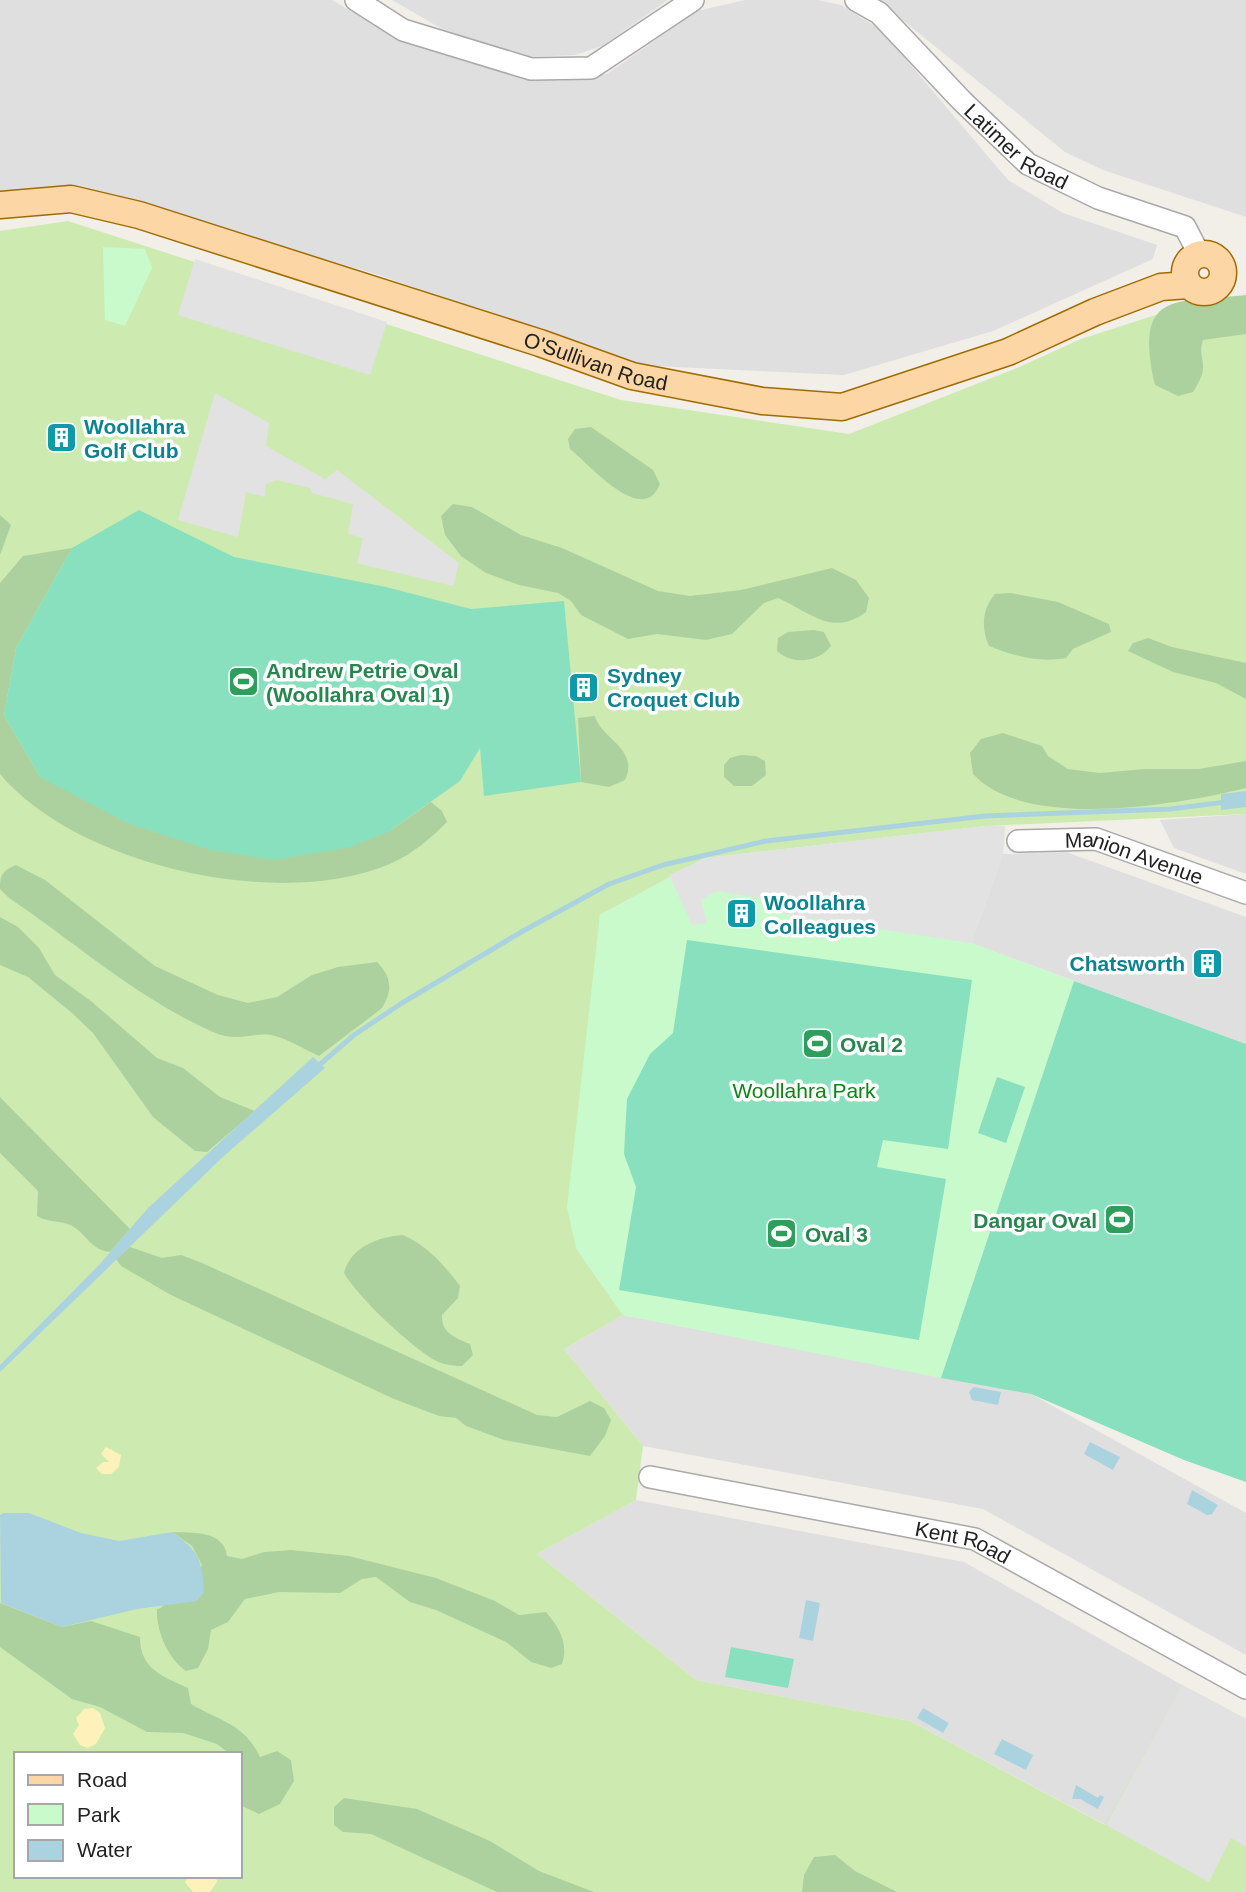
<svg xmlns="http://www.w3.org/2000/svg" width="1246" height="1892" viewBox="0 0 1246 1892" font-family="Arial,sans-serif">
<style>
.residential{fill:#e0dfdf}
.grass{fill:#cdebb0;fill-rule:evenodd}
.forest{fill:#add19e}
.sand{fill:#fff1ba}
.park{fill:#c8facc}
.pitch{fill:#88e0be}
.parking{fill:#e2e2e2}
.water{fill:#aad3df}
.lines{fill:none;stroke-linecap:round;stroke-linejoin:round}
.stream{stroke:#aad3df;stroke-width:5}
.minor-casing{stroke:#a9a9a9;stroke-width:24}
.major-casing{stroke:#a06b00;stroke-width:29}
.minor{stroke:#fff;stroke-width:21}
.major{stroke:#fcd6a4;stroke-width:26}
.labels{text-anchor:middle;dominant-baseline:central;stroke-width:7;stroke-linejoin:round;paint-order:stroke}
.street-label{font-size:21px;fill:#222;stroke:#fff}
.culture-label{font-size:21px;font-weight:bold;fill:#0d838f;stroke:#fff;text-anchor:start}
.leisure-label{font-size:21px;font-weight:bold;fill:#27864d;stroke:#fff;text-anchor:start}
.park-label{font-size:21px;fill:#0c8416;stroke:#fff}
</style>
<rect width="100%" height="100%" fill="#f2efe9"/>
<g class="residential">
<polygon points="0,0 332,0 406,43 559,81 607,74 697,11 745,0 818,0 841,5 881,30 1008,180 1063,213 1157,245 1153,259 993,331 844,375 632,365 379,275 75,186 0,196"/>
<polygon points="392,0 668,0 602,46 575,55 526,57 442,29"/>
<polygon points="878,0 1246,0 1246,217 1103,170 1065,152"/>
<polygon points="1246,814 1246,874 1174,848 1160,820"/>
<polygon points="1066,852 1246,917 1246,1044 971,943 1003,854"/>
<polygon points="623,1315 1031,1394 1246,1513 1246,1655 983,1509 643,1446 564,1349"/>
<polygon points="636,1500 964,1562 1182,1685 1106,1825 910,1721 696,1680 537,1554"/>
</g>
<path class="grass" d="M68,221L621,400L849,434L1017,368L1081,339L1168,311L1246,303V814L987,826L705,858L600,915L576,1248L623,1315L564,1349L643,1446L636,1500L537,1554L696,1680L910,1721L1105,1825L1182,1685L1246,1719V1892H0V231ZM16,1754H240V1876H16Z"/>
<g class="forest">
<path d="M1246,295V334L1203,340C1196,361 1213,362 1193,392L1178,396L1155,385C1134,290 1173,303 1246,295Z"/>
<path d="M591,427L653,470L660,484C643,528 589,464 570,449L568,439L575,429Z"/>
<path d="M453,504L472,507L521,535L562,548L658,591L690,596L741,590L832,568L856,580L869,598L866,612C833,637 811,613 778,598L764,603L732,634L706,640L657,634L628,639L581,615L571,601L558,593L519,585L486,573L461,556L445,535L441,516Z"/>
<polygon points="0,515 11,525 0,555"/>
<path d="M72,548L16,648L4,715L40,777L388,832L431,802L442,811L447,822C431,838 414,853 392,863C282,912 77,866 0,774V583L23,556Z"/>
<path d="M1011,593L1058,602L1109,624L1111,632L1073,649L1066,658C1038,663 1014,656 989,646C981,628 982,609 995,594Z"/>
<path d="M814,630L824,632L831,646C818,663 792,665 777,651L778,638L788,632Z"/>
<polygon points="1148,638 1172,647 1246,663 1246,699 1216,683 1173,672 1128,651 1133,643"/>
<path d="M595,716C600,738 640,749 625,780L609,787L581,782L578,718Z"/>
<path d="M1003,733L1042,746L1048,756L1068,769L1100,773L1144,769H1199L1246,761V788C1177,805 1025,831 973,774L970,753L981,739Z"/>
<polygon points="741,755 756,756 765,761 766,775 752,786 734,786 724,777 724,765 730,758"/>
<path d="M16,865L45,880L155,966L218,995L248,1003L277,997L312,975L338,967L377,962C392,977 393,992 381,1009L319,1056C305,1050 290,1040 275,1036C256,1030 240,1044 213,1032C138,999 76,943 9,898L0,889C0,875 2,871 16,865Z"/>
<polygon points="0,917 18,927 39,948 55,975 91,1001 157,1058 183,1068 220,1097 255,1111 207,1152 195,1151 153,1117 93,1033 72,1013 28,977 0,965"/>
<path d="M0,1097L130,1229L110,1252C92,1250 88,1237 74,1227C63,1220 48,1223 37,1216L38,1191L0,1153Z"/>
<path d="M403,1235C428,1246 444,1265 460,1286L458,1298L442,1315C441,1333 456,1338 470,1344L473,1355L462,1366C451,1366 440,1364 431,1358C405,1341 359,1298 344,1273C351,1247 377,1237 403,1235Z"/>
<polygon points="130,1247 162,1258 181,1255 202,1263 537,1415 557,1417 590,1401 604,1408 611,1420 605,1436 590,1456 504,1440 466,1426 456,1418 439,1416 394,1399 171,1295 121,1266 116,1259"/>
<path d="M172,1532C193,1533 224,1530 227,1556L242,1559L264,1552L291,1550L349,1556L436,1578L495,1601L519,1615L546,1612C559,1627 569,1644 562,1664L551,1668L531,1662L506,1642L436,1610L410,1602L376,1577L362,1579L340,1593L279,1592L245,1599L228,1622L211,1630L208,1649L198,1668L186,1671C168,1659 156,1631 157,1609L161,1608L202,1565L192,1546Z"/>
<path d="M0,1603L62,1627L91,1621L140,1637C140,1669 162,1676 188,1688L191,1704C221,1722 244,1723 260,1757L277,1751L291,1760L294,1781L280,1804L259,1814L240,1805V1754H230L217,1744L183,1733L147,1732L100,1707L72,1699L0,1647Z"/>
<polygon points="344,1798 417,1809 490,1841 539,1871 594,1892 497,1892 371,1834 343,1832 334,1825 334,1807"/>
<polygon points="835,1855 855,1871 897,1892 802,1892 804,1875 814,1857"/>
</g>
<g class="sand">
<polygon points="106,1447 121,1455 119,1467 111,1474 102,1474 96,1468 103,1462 109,1462 101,1454"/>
<polygon points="93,1708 100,1713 105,1728 96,1744 88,1748 80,1745 73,1734 79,1725 76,1718 84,1709"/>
<polygon points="190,1876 216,1876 217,1882 210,1892 193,1892 185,1882"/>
</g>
<g class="park">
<polygon points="103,247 145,249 152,268 125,326 105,320"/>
<polygon points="987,826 1005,826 1003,854 971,943 1074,981 941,1378 623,1315 576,1248 567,1207 600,915 705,858"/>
</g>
<g class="pitch">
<polygon points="139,510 234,557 386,587 471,609 564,601 581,782 484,796 480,748 460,781 388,832 350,847 274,860 210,850 127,823 40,777 4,715 16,648 72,548"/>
<polygon points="687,940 972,980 948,1149 883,1140 877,1167 946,1179 919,1340 619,1290 636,1187 624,1154 627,1099 650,1054 673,1033"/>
<polygon points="1074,981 1246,1044 1246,1482 1184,1460 1031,1394 941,1378"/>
<polygon points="997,1077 1025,1087 1006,1143 978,1133"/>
<polygon points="731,1647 794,1659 788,1688 725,1677"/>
</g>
<g class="parking">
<polygon points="195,259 387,322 370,375 178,315"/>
<polygon points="215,393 269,423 266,446 325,479 337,470 459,563 453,586 357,563 363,538 348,534 353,504 312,493 310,488 277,480 266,484 265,497 246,492 238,537 178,520"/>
<polygon points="987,826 1005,826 1003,854 971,943 788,915 759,898 717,891 701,900 707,923 692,925 669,875 705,858"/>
<polygon points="1182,1685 1246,1719 1246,1847 1231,1838 1209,1882 1106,1825"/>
</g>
<g class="water">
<polygon points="1246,791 1246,807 1221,810 1221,794"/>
<polygon points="313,1057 325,1068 225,1155 0,1372 0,1365 100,1264 148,1208"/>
<polygon points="974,1387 1001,1392 998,1405 972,1400 969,1392"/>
<polygon points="1090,1442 1120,1457 1113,1470 1084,1454"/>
<polygon points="1192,1490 1218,1505 1212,1514 1207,1515 1187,1504"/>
<path d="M3,1513H29L81,1533L119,1541L172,1532C199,1551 202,1559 204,1592L197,1601L137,1609L62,1627L1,1603L0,1515Z"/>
<polygon points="806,1600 820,1603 813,1641 799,1638"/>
<polygon points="923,1708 949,1723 943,1733 917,1718"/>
<polygon points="1002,1739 1033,1755 1026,1770 994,1754"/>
<polygon points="1076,1785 1098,1798 1100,1795 1104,1797 1098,1809 1080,1799 1072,1799"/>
</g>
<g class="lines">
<polyline class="stream" points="317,1067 354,1035 402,1003 523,931 609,884 663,865 766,841 985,816 1170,809 1226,802"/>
<defs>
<g id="minor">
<polyline points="356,0 403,30 531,69 591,68 693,0"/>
<path id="s1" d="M856,0L879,13L962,101L1028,164L1098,198L1185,227L1199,254"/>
<path id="s2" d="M1018,841L1096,839L1246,893"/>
<path id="s3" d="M650,1477L975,1539L1246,1688"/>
</g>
<g id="major">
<path id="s4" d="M0,205L71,199L139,215L540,343L632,376L762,401L842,407L1008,352L1095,312L1161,287L1188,285"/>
<circle cx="1204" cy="273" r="19"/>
</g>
</defs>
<use href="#minor" class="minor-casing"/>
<use href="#major" class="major-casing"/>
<use href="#minor" class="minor"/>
<use href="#major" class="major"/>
</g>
<defs>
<symbol id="building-square" viewBox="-11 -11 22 22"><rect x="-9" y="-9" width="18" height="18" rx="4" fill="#0f9aa8" stroke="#fff"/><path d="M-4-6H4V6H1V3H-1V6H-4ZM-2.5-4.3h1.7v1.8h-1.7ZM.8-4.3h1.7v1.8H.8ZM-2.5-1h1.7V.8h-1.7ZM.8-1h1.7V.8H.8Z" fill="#fff"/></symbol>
<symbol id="stadium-square" viewBox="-11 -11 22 22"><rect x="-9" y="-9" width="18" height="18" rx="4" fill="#2e9e5b" stroke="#fff"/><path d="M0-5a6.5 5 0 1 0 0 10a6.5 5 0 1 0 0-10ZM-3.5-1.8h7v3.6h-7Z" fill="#fff"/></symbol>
</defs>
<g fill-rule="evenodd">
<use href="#building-square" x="44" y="420" width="35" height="35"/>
<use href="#stadium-square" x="226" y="664" width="35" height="35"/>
<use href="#building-square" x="566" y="670" width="35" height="35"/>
<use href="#building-square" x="724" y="896" width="35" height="35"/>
<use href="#building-square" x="1190" y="946" width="35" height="35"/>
<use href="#stadium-square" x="800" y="1026" width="35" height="35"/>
<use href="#stadium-square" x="1102" y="1202" width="35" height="35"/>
<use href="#stadium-square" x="764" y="1216" width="35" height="35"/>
</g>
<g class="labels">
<g class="street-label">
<text stroke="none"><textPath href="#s1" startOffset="219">Latimer Road</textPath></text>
<text stroke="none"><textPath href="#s4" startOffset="621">O'Sullivan Road</textPath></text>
<text stroke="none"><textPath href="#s2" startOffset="119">Manion Avenue</textPath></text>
<text stroke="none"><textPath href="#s3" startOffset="320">Kent Road</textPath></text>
</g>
<g class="culture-label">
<text x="84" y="426">Woollahra<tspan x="84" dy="24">Golf Club</tspan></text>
<text x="607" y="675">Sydney<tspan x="607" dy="24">Croquet Club</tspan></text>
<text x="764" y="902">Woollahra<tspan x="764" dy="24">Colleagues</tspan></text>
<text x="1185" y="963" text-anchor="end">Chatsworth</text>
</g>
<g class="leisure-label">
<text x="266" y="670">Andrew Petrie Oval<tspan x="266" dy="24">(Woollahra Oval 1)</tspan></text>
<text x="840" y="1044">Oval 2</text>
<text x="1097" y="1220" text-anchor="end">Dangar Oval</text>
<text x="805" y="1234">Oval 3</text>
</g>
<g class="park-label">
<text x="804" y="1090">Woollahra Park</text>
</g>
</g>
<rect x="14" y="1752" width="228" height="126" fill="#ffffff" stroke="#a7a7a7" stroke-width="2"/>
<rect x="28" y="1775" width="35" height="10" fill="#fcd6a4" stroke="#a7a7a7" stroke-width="2"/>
<text x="77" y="1787" font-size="21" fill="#222222">Road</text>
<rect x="28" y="1804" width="35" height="21" fill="#c8facc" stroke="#a7a7a7" stroke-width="2"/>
<text x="77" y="1822" font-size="21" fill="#222222">Park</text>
<rect x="28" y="1840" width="35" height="21" fill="#aad3df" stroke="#a7a7a7" stroke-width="2"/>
<text x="77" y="1857" font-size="21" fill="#222222">Water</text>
</svg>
